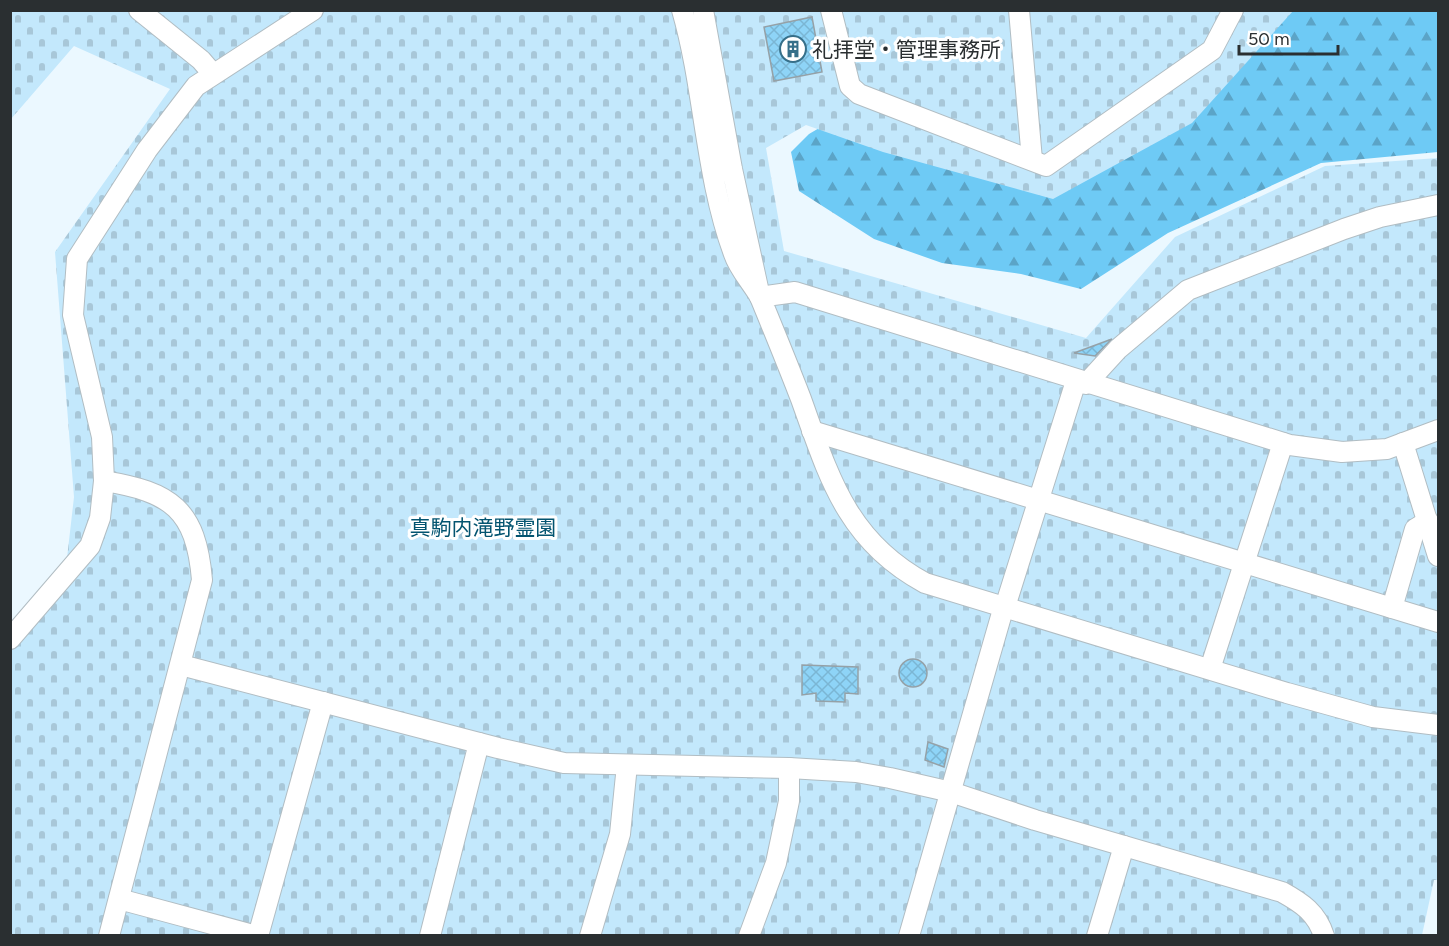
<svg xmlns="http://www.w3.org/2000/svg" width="1449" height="946" viewBox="0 0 1449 946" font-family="Figtree,'Noto Sans JP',sans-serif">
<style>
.forest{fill:url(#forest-firs)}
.cemetery{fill:url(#cemetery-stones)}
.building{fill:url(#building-cross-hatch);stroke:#95a1a7;stroke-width:1.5}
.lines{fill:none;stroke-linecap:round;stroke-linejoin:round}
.minor-casing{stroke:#b1bdc3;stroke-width:22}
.minor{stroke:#fff;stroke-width:20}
.labels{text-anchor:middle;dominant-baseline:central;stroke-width:6;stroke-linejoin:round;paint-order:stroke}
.poi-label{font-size:21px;fill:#2a2f31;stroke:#fff;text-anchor:start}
.park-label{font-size:21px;fill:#035470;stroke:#fff}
</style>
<defs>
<pattern id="forest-firs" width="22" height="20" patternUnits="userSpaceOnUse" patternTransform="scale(1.5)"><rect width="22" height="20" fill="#6ecaf5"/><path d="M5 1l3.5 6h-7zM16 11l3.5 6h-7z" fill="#5ba4c7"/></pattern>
<pattern id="cemetery-stones" width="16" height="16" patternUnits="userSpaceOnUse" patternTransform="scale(1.5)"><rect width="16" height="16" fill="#c3e8fc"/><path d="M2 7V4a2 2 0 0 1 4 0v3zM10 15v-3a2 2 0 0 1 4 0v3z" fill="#a8c7d8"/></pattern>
<pattern id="building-cross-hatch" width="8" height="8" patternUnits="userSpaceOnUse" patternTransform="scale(1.5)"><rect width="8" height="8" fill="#8ed4f7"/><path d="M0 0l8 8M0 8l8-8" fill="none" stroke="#7bb6d4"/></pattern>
</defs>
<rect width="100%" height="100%" fill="#ebf8ff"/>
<polygon class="forest" points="1255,11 1438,11 1438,152 1321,163 1168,233 1081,289 1021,274 942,263 874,239 799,191 791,152 809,134 826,124"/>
<polygon class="cemetery" points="11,11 1293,11 1192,123 1053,199 883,152 806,125 766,148 784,251 1086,338 1175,237 1325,166 1438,158 1438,880 1434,880 1422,935 11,935 11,625 67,558 74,497 55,252 170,89 74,46 11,119"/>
<g class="building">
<polygon points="812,17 822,72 774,81 764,27"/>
<polygon points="1112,339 1095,356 1074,353"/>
<circle cx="913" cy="673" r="14"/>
<polygon points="802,665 858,667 858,694 845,693 845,702 816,701 816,693 802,695"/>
<polygon points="928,742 948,749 944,767 925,760"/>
</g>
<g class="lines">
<defs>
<g id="minor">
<polyline points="139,10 201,60 213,74"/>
<path d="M682,10C705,90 705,176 734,254C739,269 752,283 760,297L732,169L703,10"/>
<polyline points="831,10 850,86 859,94 1046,166 1212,50 1233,10"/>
<polyline points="1019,10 1032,160"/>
<polyline points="1086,384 1118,349 1188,290 1344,229 1380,217 1438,205"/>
<path d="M1438,430L1387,449L1342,452L1290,445L795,292L760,297C774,331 788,365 801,399C829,477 847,541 925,583L1287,693L1373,717L1438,725"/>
<polyline points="812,431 1438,622"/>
<polyline points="1403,443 1438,556"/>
<path d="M104,481C171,492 196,509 202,580L109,936"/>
<polyline points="1005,607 1076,381"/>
<polyline points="1392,608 1415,529 1428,521"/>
<polyline points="10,639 90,546 100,518 104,481 102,437 73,315 77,259 147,150 196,86 313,10"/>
<path d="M181,665L498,748L564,763L789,768L856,772L890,778L951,792L1035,820L1282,892C1302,903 1317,913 1324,936"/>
<polyline points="1210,669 1283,443"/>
<polyline points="119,899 257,936"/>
<polyline points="258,936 323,702"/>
<polyline points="430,936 479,743"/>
<polyline points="590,936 620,834 627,765"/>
<polyline points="749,936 776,863 789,801 789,768"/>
<polyline points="909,936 1004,606"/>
<polyline points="1097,936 1124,846"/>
</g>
</defs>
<use href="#minor" class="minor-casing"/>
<use href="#minor" class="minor"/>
</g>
<defs>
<symbol id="building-ring" viewBox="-11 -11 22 22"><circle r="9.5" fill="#fff" stroke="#366f89" stroke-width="1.5"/><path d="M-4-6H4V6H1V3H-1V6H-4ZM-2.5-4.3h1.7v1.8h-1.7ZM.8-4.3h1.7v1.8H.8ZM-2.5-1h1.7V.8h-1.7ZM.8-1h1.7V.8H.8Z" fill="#366f89"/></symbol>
</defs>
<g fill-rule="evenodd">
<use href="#building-ring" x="778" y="34" width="30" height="30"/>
</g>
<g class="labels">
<g class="poi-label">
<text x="812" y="49">礼拝堂・管理事務所</text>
</g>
<g class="park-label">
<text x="483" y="527">真駒内滝野霊園</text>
</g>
</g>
<rect width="1449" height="946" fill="none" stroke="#2a2f31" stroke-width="24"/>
<path d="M1239 45v9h99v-9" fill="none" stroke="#2a2f31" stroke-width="3"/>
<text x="1248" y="45" font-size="18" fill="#2a2f31" stroke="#ffffff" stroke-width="4.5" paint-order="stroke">50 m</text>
</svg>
